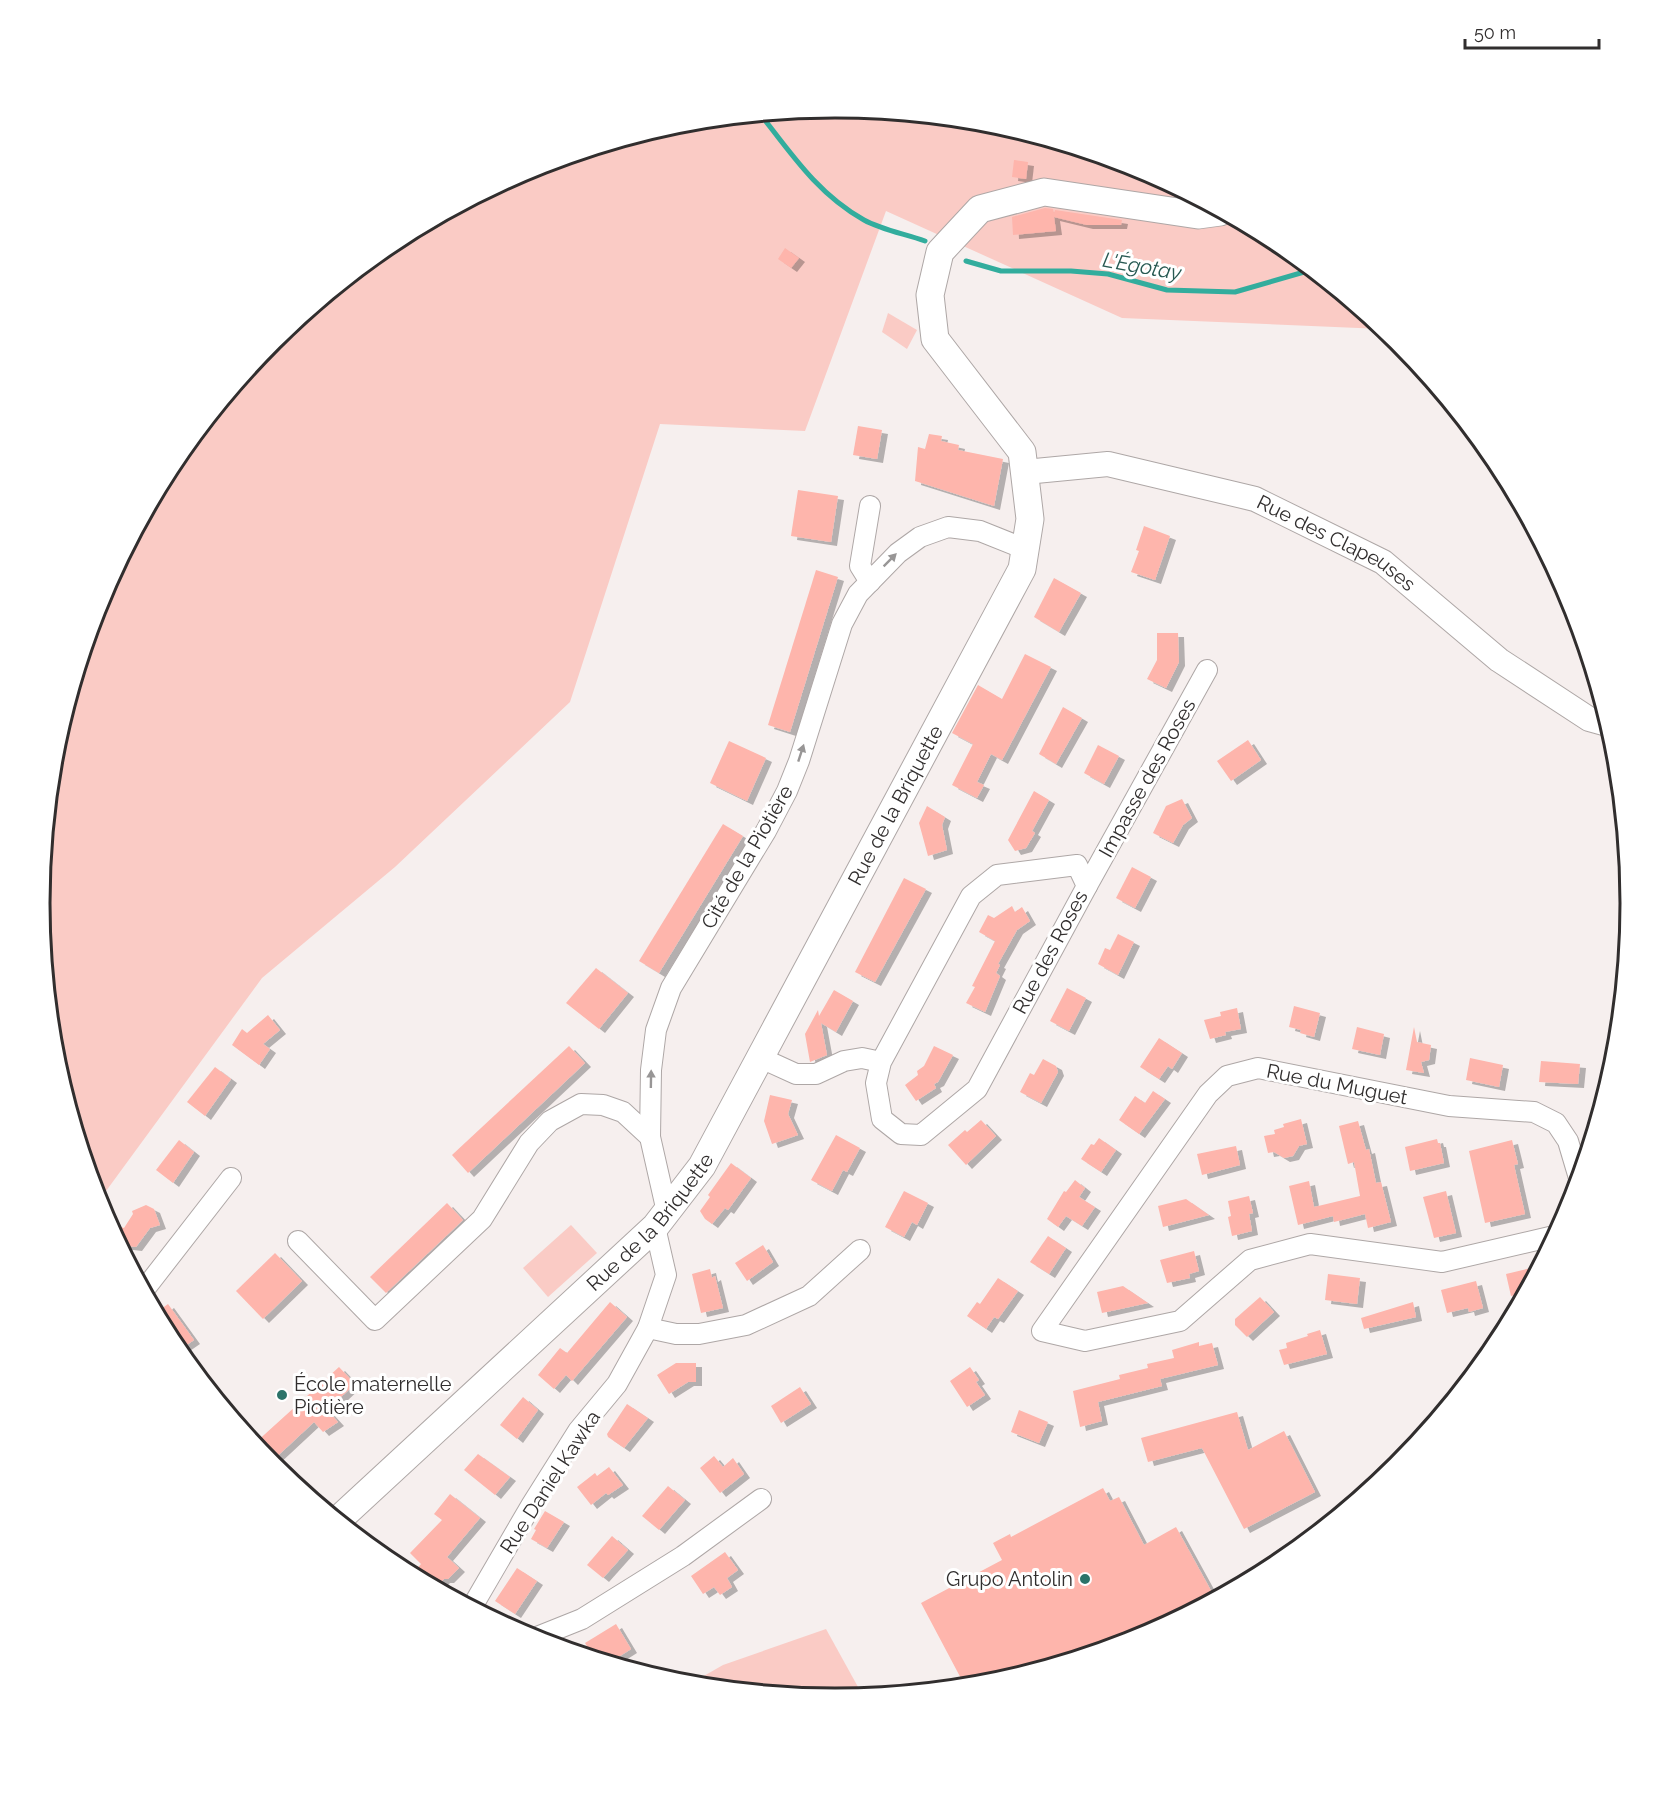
<svg xmlns="http://www.w3.org/2000/svg" width="1669" height="1807" viewBox="0 0 1669 1807" font-family="Raleway,sans-serif">
<style>
.green{fill:#facbc5}
.lines{fill:none;stroke-linecap:round;stroke-linejoin:round}
.stream{stroke:#32ad9d;stroke-width:5}
.building{fill:#feb5ac;filter:url(#shadow)}
.minor-casing{stroke:#aea7a6;stroke-width:22}
.tertiary-casing{stroke:#aea7a6;stroke-width:26}
.secondary-casing{stroke:#aea7a6;stroke-width:29}
.minor{stroke:#fff;stroke-width:20}
.tertiary{stroke:#fff;stroke-width:24}
.secondary{stroke:#fff;stroke-width:27}
.oneway{fill:#989696}
.poi-dot{fill:#2c7369;stroke:#fff;stroke-width:2}
.labels{text-anchor:middle;dominant-baseline:central;stroke-width:6;stroke-linejoin:round;paint-order:stroke}
.street-label{font-size:20px;fill:#312e2e;stroke:#fff}
.poi-label{font-size:20px;fill:#312e2e;stroke:#fff;text-anchor:start}
.water-label{font-size:21px;font-style:italic;fill:#285952;stroke:#fff}
.rim{fill:none;stroke:#312e2e;stroke-width:3}
</style>
<defs>
<filter id="shadow"><feDropShadow dx="6" dy="4" stdDeviation="0" flood-color="#0004"/></filter>
</defs>
<rect width="100%" height="100%" fill="#f6efee"/>
<g class="green">
<polygon points="835,108 990,123 1139,169 1277,242 1382,329 1122,318 886,211 805,431 660,424 570,702 395,867 262,978 98,1202 54,1058 39,903 54,748 100,599 173,461 272,341 393,242 530,168 680,123"/>
<polygon points="888,313 917,330 907,349 882,332"/>
<polygon points="571,1225 597,1253 548,1297 523,1268"/>
<polygon points="826,1629 863,1696 834,1699 688,1685 723,1665"/>
</g>
<g class="lines">
<g class="stream">
<path d="M761,115C792,155 819,195 864,220C882,230 906,234 925,241"/>
<polyline points="966,261 1001,271 1071,271 1108,274 1167,290 1235,292 1311,270"/>
</g>
</g>
<g class="building">
<polygon points="1014,160 1028,162 1026,179 1012,177"/>
<polygon points="1045,208 1053,209 1054,213 1055,210 1122,220 1121,225 1087,225 1054,217 1056,231 1013,235 1012,217"/>
<polygon points="785,248 799,258 791,268 778,259"/>
<polygon points="858,426 882,430 877,459 853,455"/>
<polygon points="929,434 942,436 941,441 959,445 958,450 1003,459 994,506 915,481 918,447 925,449"/>
<polygon points="798,490 838,496 831,542 791,536"/>
<polygon points="1144,526 1170,536 1155,580 1131,572 1139,551 1136,550"/>
<polygon points="816,570 838,577 790,732 768,725"/>
<polygon points="1054,578 1081,593 1059,632 1034,617"/>
<polygon points="1157,633 1178,633 1179,662 1166,688 1147,679 1157,660"/>
<polygon points="1025,654 1051,667 1002,760 991,754 977,782 984,785 977,798 952,785 973,744 952,733 978,685 1002,699"/>
<polygon points="1063,707 1082,718 1056,764 1039,754"/>
<polygon points="1248,740 1261,760 1231,781 1217,761"/>
<polygon points="729,741 766,758 747,801 710,783"/>
<polygon points="1098,745 1119,756 1104,784 1084,773"/>
<polygon points="1034,791 1049,800 1032,831 1035,833 1026,848 1015,851 1008,840"/>
<polygon points="1182,799 1192,818 1183,825 1173,843 1153,833 1166,806"/>
<polygon points="927,806 945,817 942,825 947,850 928,856 919,823"/>
<polygon points="723,824 743,836 659,973 639,961"/>
<polygon points="1132,867 1151,877 1135,908 1116,898"/>
<polygon points="904,878 926,889 875,982 855,972"/>
<polygon points="1012,906 1015,912 1022,907 1030,921 1017,930 998,964 1000,965 996,973 1000,976 985,1012 966,1003 975,987 972,986 995,941 979,932 988,915 994,918"/>
<polygon points="1118,934 1134,942 1118,975 1098,964 1105,948 1110,950"/>
<polygon points="596,968 628,993 599,1029 566,1003"/>
<polygon points="1067,988 1086,998 1069,1031 1050,1021"/>
<polygon points="834,990 853,1001 836,1032 821,1023 827,1055 810,1062 805,1034 818,1010 819,1016"/>
<polygon points="1294,1006 1320,1013 1314,1037 1300,1033 1301,1030 1289,1027"/>
<polygon points="1237,1008 1241,1029 1225,1032 1226,1035 1210,1039 1204,1020 1221,1016 1220,1012"/>
<polygon points="268,1015 280,1030 263,1044 270,1049 259,1065 232,1045 242,1029 247,1033"/>
<polygon points="1357,1027 1384,1034 1380,1055 1352,1049"/>
<polygon points="1414,1027 1417,1042 1431,1045 1429,1060 1421,1062 1424,1073 1406,1070"/>
<polygon points="1159,1038 1182,1053 1172,1069 1168,1066 1159,1079 1140,1067"/>
<polygon points="569,1046 585,1063 468,1173 452,1155"/>
<polygon points="934,1046 953,1055 938,1082 934,1084 936,1088 916,1101 905,1085 918,1075 917,1071 924,1066"/>
<polygon points="1470,1058 1503,1065 1499,1087 1466,1080"/>
<polygon points="1043,1059 1056,1066 1058,1072 1041,1103 1020,1092 1030,1073 1034,1075"/>
<polygon points="1541,1061 1580,1064 1578,1084 1539,1082"/>
<polygon points="215,1067 231,1079 205,1116 187,1102"/>
<polygon points="1153,1091 1165,1099 1139,1134 1119,1120 1135,1096 1145,1103"/>
<polygon points="770,1095 792,1100 788,1114 798,1135 772,1144 764,1121"/>
<polygon points="1301,1119 1307,1144 1299,1146 1293,1156 1284,1158 1274,1152 1268,1153 1264,1136 1275,1134 1274,1130 1284,1127 1283,1124"/>
<polygon points="981,1120 996,1136 966,1165 948,1145 965,1130 967,1132"/>
<polygon points="1358,1121 1366,1150 1369,1149 1376,1183 1381,1182 1391,1222 1368,1228 1365,1214 1334,1222 1333,1216 1298,1225 1289,1186 1309,1181 1314,1207 1360,1196 1354,1162 1348,1164 1339,1126"/>
<polygon points="836,1135 860,1148 847,1172 843,1170 832,1191 811,1180"/>
<polygon points="1099,1138 1116,1150 1101,1172 1081,1159 1091,1144 1094,1145"/>
<polygon points="1437,1139 1438,1143 1440,1143 1444,1163 1410,1171 1405,1147"/>
<polygon points="179,1140 194,1152 173,1183 156,1170"/>
<polygon points="1512,1140 1518,1164 1514,1165 1525,1214 1485,1223 1469,1151"/>
<polygon points="1236,1146 1240,1165 1202,1175 1197,1154"/>
<polygon points="731,1163 751,1178 728,1210 725,1208 712,1224 705,1219 700,1211 710,1197 708,1195"/>
<polygon points="1075,1180 1085,1188 1077,1200 1079,1197 1095,1207 1082,1226 1066,1216 1058,1227 1047,1219 1064,1191 1066,1192"/>
<polygon points="904,1191 928,1203 917,1225 912,1222 904,1237 885,1227"/>
<polygon points="1446,1191 1456,1233 1434,1238 1423,1197"/>
<polygon points="1249,1196 1253,1213 1249,1214 1252,1231 1232,1236 1228,1217 1231,1216 1228,1201"/>
<polygon points="1186,1199 1209,1215 1163,1227 1158,1206"/>
<polygon points="447,1203 463,1220 386,1293 370,1277"/>
<polygon points="146,1205 154,1209 160,1225 150,1228 136,1247 119,1245 121,1227 124,1228 133,1214 132,1211"/>
<polygon points="1048,1236 1066,1248 1049,1274 1030,1262"/>
<polygon points="763,1245 773,1262 747,1281 735,1263"/>
<polygon points="1194,1251 1199,1271 1189,1274 1190,1278 1167,1283 1160,1260"/>
<polygon points="275,1253 302,1281 263,1319 236,1291"/>
<polygon points="1539,1266 1524,1293 1511,1296 1506,1274"/>
<polygon points="710,1269 712,1278 715,1276 723,1308 701,1313 692,1274"/>
<polygon points="1328,1274 1360,1278 1357,1304 1325,1300"/>
<polygon points="998,1278 1018,1291 998,1319 994,1317 986,1329 967,1316 977,1302 980,1304"/>
<polygon points="1476,1281 1483,1308 1469,1312 1468,1308 1447,1313 1441,1290"/>
<polygon points="1123,1286 1148,1303 1102,1313 1097,1292"/>
<polygon points="1260,1297 1274,1312 1247,1337 1235,1325 1235,1319"/>
<polygon points="610,1302 627,1317 572,1381 566,1375 554,1389 538,1375 560,1348 567,1353"/>
<polygon points="1413,1302 1416,1317 1364,1329 1361,1318"/>
<polygon points="168,1304 194,1340 178,1351 166,1332 169,1329 157,1312"/>
<polygon points="1320,1330 1327,1354 1284,1365 1279,1350 1287,1348 1286,1343 1308,1336 1307,1334"/>
<polygon points="1199,1342 1199,1346 1212,1343 1218,1365 1160,1379 1162,1386 1098,1402 1102,1421 1080,1427 1073,1391 1120,1379 1119,1375 1148,1368 1147,1364 1174,1358 1172,1350"/>
<polygon points="676,1363 696,1363 696,1382 688,1382 669,1394 657,1375"/>
<polygon points="339,1367 355,1384 327,1410 338,1422 323,1432 314,1422 270,1463 254,1444"/>
<polygon points="970,1367 979,1380 976,1382 985,1395 967,1407 950,1381"/>
<polygon points="800,1387 811,1404 781,1423 771,1406"/>
<polygon points="523,1397 538,1410 517,1439 500,1425"/>
<polygon points="627,1404 648,1418 624,1448 608,1437 607,1434"/>
<polygon points="1019,1410 1048,1422 1039,1443 1011,1432"/>
<polygon points="1237,1412 1248,1450 1284,1431 1315,1492 1244,1529 1202,1448 1148,1462 1141,1438"/>
<polygon points="478,1454 510,1477 495,1495 464,1470"/>
<polygon points="714,1456 723,1467 733,1458 744,1474 720,1493 700,1468"/>
<polygon points="609,1467 623,1485 608,1495 606,1493 591,1505 577,1487 595,1473 597,1476"/>
<polygon points="668,1486 685,1500 659,1530 642,1516"/>
<polygon points="1103,1488 1110,1501 1119,1497 1144,1545 1176,1527 1215,1598 1139,1639 989,1684 965,1686 921,1603 1002,1560 993,1543 1010,1534 1011,1537"/>
<polygon points="450,1494 480,1518 447,1557 459,1568 448,1579 444,1579 435,1588 420,1579 413,1573 421,1564 410,1553 442,1520 434,1514"/>
<polygon points="545,1511 564,1522 547,1548 531,1539 536,1530 534,1529"/>
<polygon points="612,1536 628,1550 603,1578 587,1565"/>
<polygon points="725,1552 738,1570 727,1578 732,1587 720,1595 714,1587 703,1594 691,1576"/>
<polygon points="517,1568 537,1581 515,1614 495,1601"/>
<polygon points="616,1624 631,1649 609,1663 594,1658 585,1643"/>
</g>
<g class="lines">
<defs>
<g id="minor">
<polyline points="870,582 860,566 870,506"/>
<polyline points="1087,886 1207,670"/>
<polyline points="761,1058 796,1074 816,1074 844,1061 862,1058 881,1062 971,896 997,875 1077,865 1087,886 977,1089 921,1135 901,1134 882,1119 876,1083 881,1062"/>
<polyline points="650,1137 651,1070 656,1030 671,988 766,831 787,791 799,761 842,624 858,594 898,553 920,537 948,527 980,531 1025,549"/>
<polyline points="655,1227 666,1275 648,1328 676,1334 699,1334 746,1325 809,1296 860,1250"/>
<polyline points="1554,1236 1442,1262 1310,1244 1250,1260 1180,1321 1085,1341 1042,1331 1208,1094 1227,1076 1258,1068 1449,1106 1534,1112 1556,1123 1568,1141 1579,1178"/>
<polyline points="298,1241 375,1320 482,1219 529,1143 550,1121 581,1104 603,1105 623,1112 650,1137 667,1212"/>
<polyline points="144,1290 231,1178"/>
<polyline points="472,1607 532,1504 578,1431 617,1384 648,1328"/>
<polyline points="532,1639 582,1619 683,1556 761,1499"/>
</g>
<g id="tertiary">
<path id="s1" d="M1025,472L1108,464L1255,499L1383,562L1499,660L1589,719L1607,724"/>
</g>
<g id="secondary">
<path id="s2" d="M338,1520L655,1227L702,1166L1022,569L1030,519L1022,452L935,339L930,295L940,252L980,209L1044,192L1198,215L1220,212"/>
</g>
</defs>
<use href="#minor" class="minor-casing"/>
<use href="#tertiary" class="tertiary-casing"/>
<use href="#secondary" class="secondary-casing"/>
<use href="#minor" class="minor"/>
<use href="#tertiary" class="tertiary"/>
<use href="#secondary" class="secondary"/>
</g>
<defs><path id="oneway-solid" d="M-6-.8H1V-3.2L6.5 0L1 3.2V.8H-6Z" transform="scale(1.5)"/></defs>
<g class="oneway">
<use href="#oneway-solid" transform="translate(890 560) rotate(-45)"/>
<use href="#oneway-solid" transform="translate(801 753) rotate(-72)"/>
<use href="#oneway-solid" transform="translate(651 1079) rotate(-89)"/>
</g>
<g class="poi-dot">
<circle cx="282" cy="1395" r="6"/>
<circle cx="1085" cy="1579" r="6"/>
</g>
<g class="labels">
<g class="street-label">
<text stroke="none"><textPath href="#s1" startOffset="327">Rue des Clapeuses</textPath></text>
<text transform="translate(1147 778) rotate(-61)">Impasse des Roses</text>
<text stroke="none"><textPath href="#s2" startOffset="918">Rue de la Briquette</textPath></text>
<text transform="translate(747 857) rotate(-60)">Cité de la Piotière</text>
<text transform="translate(1050 952) rotate(-62)">Rue des Roses</text>
<text transform="translate(1337 1084) rotate(11)">Rue du Muguet</text>
<text stroke="none"><textPath href="#s2" startOffset="432">Rue de la Briquette</textPath></text>
<text transform="translate(550 1482) rotate(-57)">Rue Daniel Kawka</text>
</g>
<g class="poi-label">
<text x="294" y="1384">École maternelle<tspan x="294" dy="23">Piotière</tspan></text>
<text x="1073" y="1579" text-anchor="end">Grupo Antolin</text>
</g>
<g class="water-label">
<text transform="translate(1142 266) rotate(10)">L'Égotay</text>
</g>
</g>
<path d="M0 0H1669V1807H0ZM50 903a785 785 0 1 1 1570 0a785 785 0 1 1-1570 0Z" fill="#fff" fill-rule="evenodd"/>
<path class="rim" d="M50 903a785 785 0 1 1 1570 0a785 785 0 1 1-1570 0Z"/>
<path d="M1465 39v9h134v-9" fill="none" stroke="#312e2e" stroke-width="3"/>
<text x="1474" y="39" font-size="18" fill="#312e2e" stroke="#ffffff" stroke-width="4.5" paint-order="stroke">50 m</text>
</svg>
